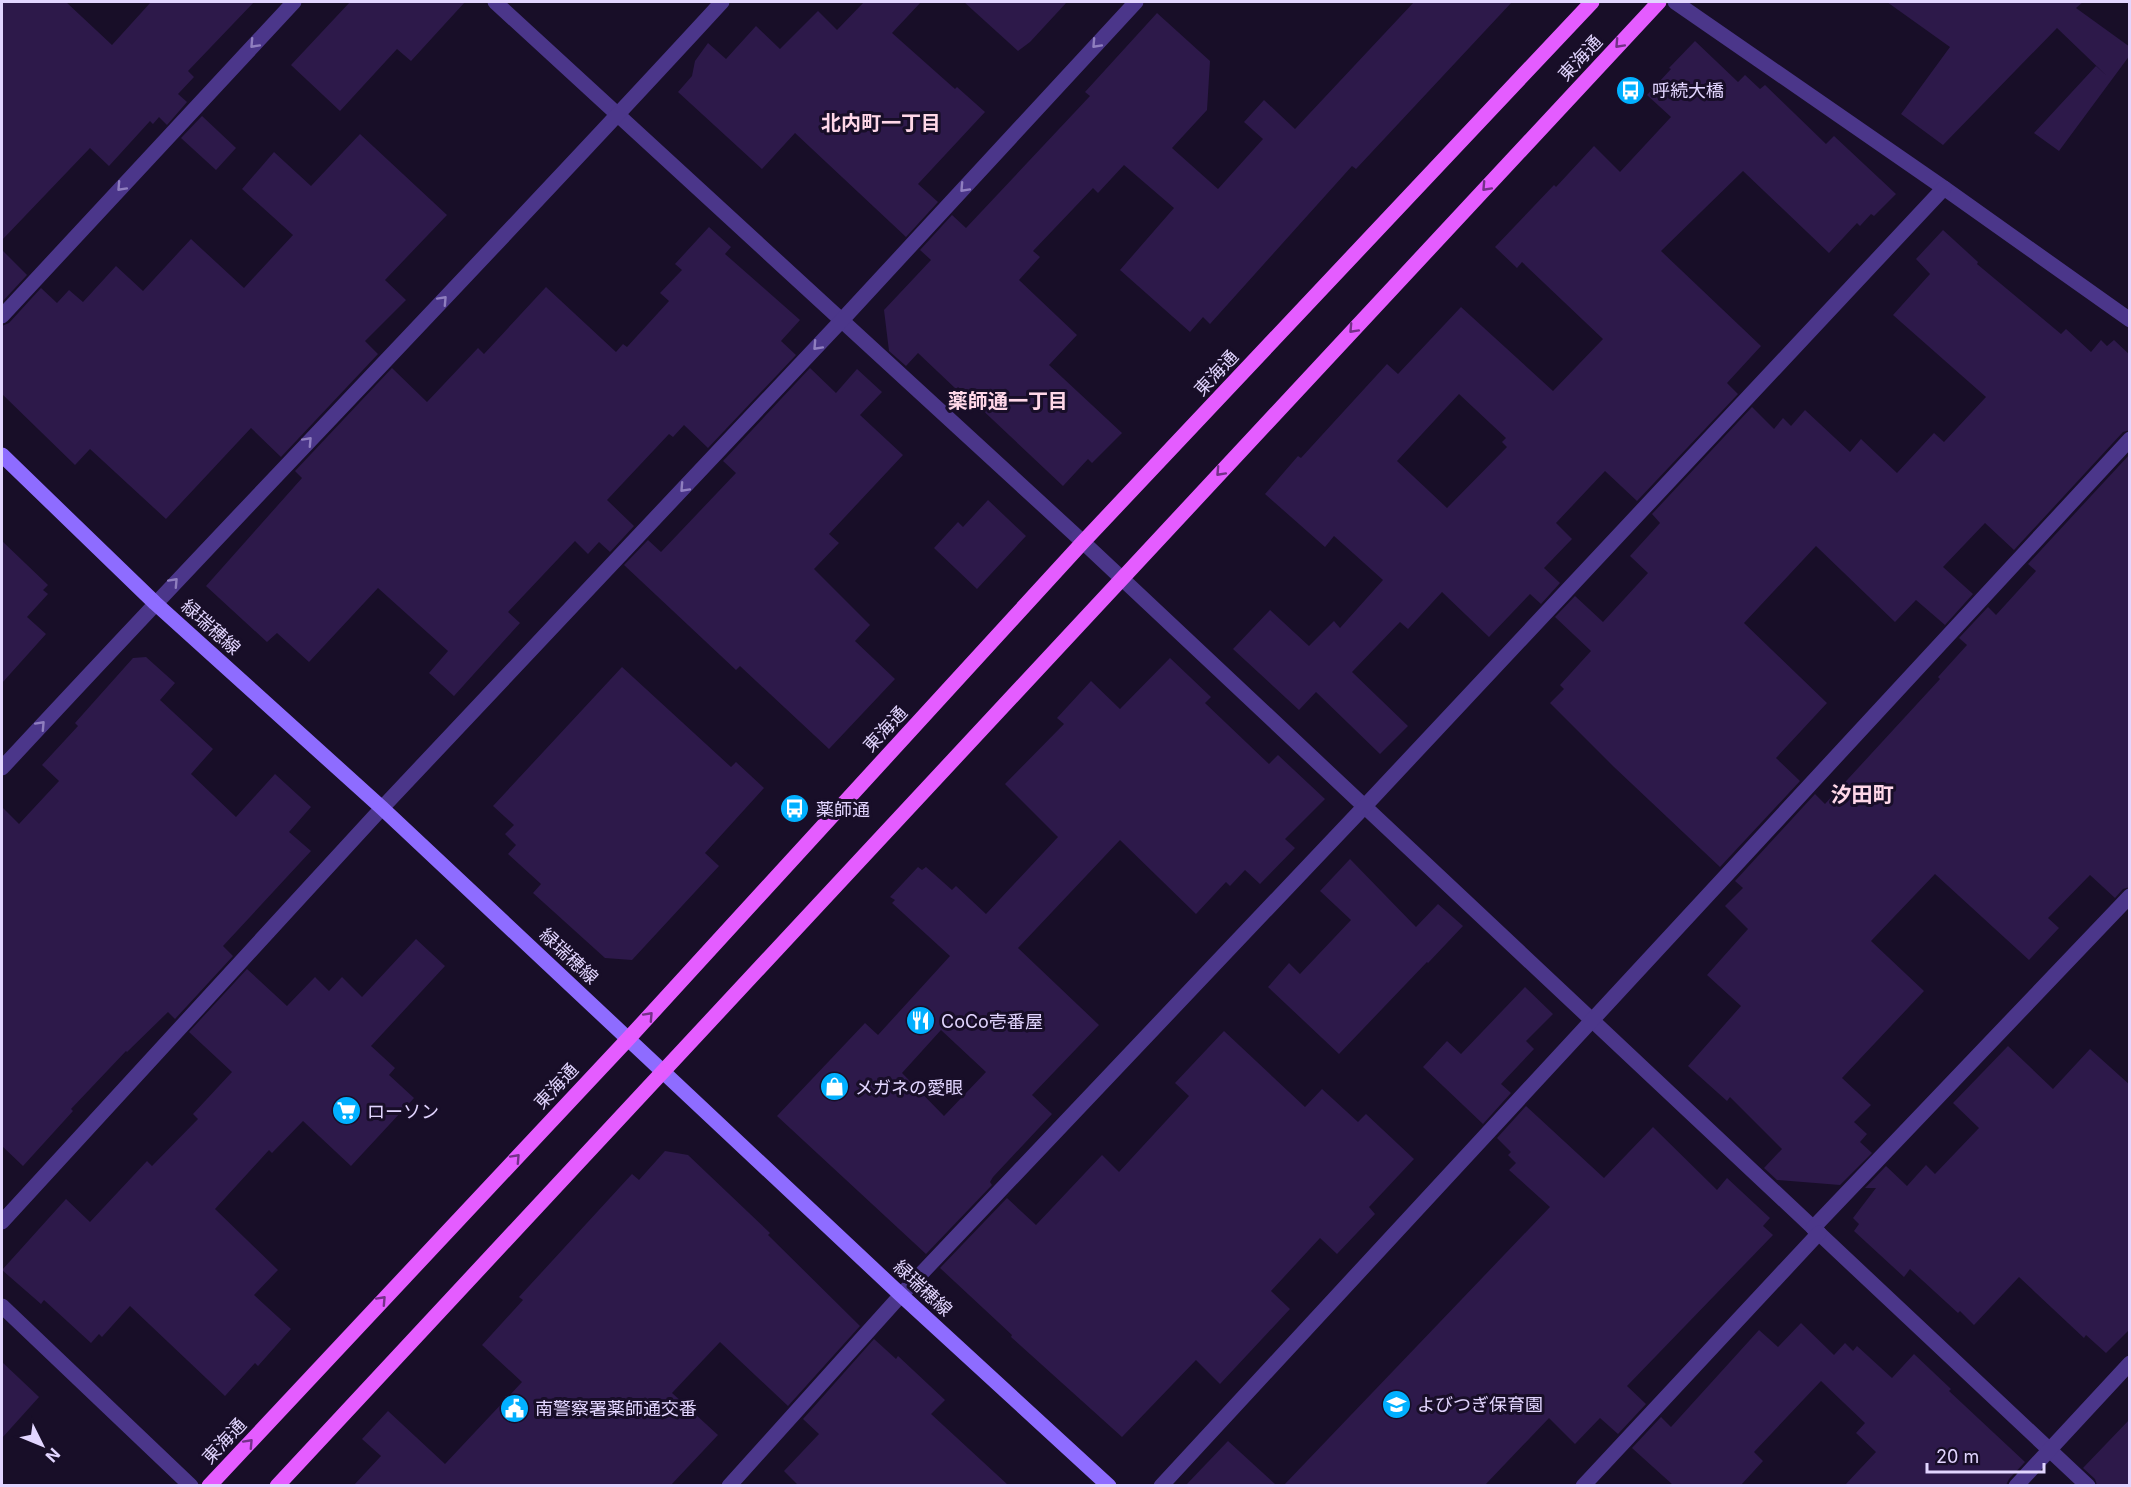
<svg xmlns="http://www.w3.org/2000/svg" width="2131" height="1487" viewBox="0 0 2131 1487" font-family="Inter,'Noto Sans JP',sans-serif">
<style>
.building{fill:#2d194a;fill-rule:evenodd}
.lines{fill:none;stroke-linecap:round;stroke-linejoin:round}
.street{stroke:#4b368a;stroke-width:15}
.secondary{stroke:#8e6cff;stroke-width:15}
.primary{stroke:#e45cff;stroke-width:15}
.oneway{stroke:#8f7ebf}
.oneway2{stroke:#743189}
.labels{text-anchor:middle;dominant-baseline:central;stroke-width:6;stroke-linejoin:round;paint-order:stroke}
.street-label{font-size:18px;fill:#e2d5ff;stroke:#180e28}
.poi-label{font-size:18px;fill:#e2d5ff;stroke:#180e28;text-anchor:start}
.neighbourhood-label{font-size:20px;font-weight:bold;fill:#ffd7e8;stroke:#180e28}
.quarter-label{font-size:21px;font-weight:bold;fill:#ffd7e8;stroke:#180e28}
</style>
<rect width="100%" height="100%" fill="#180e28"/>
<g class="building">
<polygon points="2,2 66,2 112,45 151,2 254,2 188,71 194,77 178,94 187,102 167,125 159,117 153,124 150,121 109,166 90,148 2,240"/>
<polygon points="350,2 465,2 411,61 397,49 340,111 291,65"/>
<polygon points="864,2 921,2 892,33 955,89 957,87 985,112 918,184 938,202 906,237 795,133 762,169 678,92 692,76 695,61 708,43 726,59 756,26 780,49 818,11 837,30"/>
<polygon points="964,2 1067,2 1030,42 1018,51"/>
<polygon points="1414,2 1512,2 1356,169 1352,166 1210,324 1203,317 1190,332 1120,270 1174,208 1124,165 1098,193 1093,188 1033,251 1040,257 1019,280 1077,335 1049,365 1122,433 1092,463 1088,459 1063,486 958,387 956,389 918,353 906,366 889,351 884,310 931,260 920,250 952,215 966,228 1090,96 1085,92 1157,13 1210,61 1207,110 1172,148 1218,189 1263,139 1244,122 1264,100 1295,129"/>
<polygon points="1887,2 2083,2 2076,8 2130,47 2130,55 2059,151 2034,133 2096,66 2107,76 2057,28 1943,145 1901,114 1950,47"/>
<path d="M1695,41L1738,82L1745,75L1760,89L1765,85L1826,144L1834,136L1896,194L1874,216L1871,214L1860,226L1857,223L1829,253L1743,171L1661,251L1761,346L1727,383L1738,394L1637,501L1605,471L1556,523L1572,539L1544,568L1560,583L1541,604L1530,594L1489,637L1442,592L1408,629L1400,622L1352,672L1408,726L1380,754L1316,692L1299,710L1233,649L1270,610L1309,646L1334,621L1340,628L1383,580L1334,536L1325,547L1265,494L1298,456L1301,458L1387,364L1398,374L1461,307L1553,391L1603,339L1522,262L1517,268L1495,247L1554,185L1556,187L1594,146L1620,172L1671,117L1647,95L1671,69L1669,68ZM1459,394L1506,438L1502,442L1507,447L1447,508L1397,461Z"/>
<polygon points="202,116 236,148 216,170 181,138"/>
<polygon points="360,134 447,215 385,280 406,300 365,341 378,354 281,457 251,428 166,519 90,449 75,465 2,394 2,326 9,323 41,288 57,303 69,290 83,302 116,266 143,291 191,239 244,288 293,235 242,189 274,152 311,186"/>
<polygon points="709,227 731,247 725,254 800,320 781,341 796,355 708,448 684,425 673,437 669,434 607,500 634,526 610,552 599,542 588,554 575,541 508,612 520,623 454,696 429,673 448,651 378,588 309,662 277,633 267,642 206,586 302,478 295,471 392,368 427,402 478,348 484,354 546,287 616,352 623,344 627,347 669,301 660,293 682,270 675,264"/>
<polygon points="1943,230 1978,262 1977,264 2061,334 2066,329 2091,352 2101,340 2107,346 2114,340 2130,355 2130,430 2123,432 2014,550 1985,523 1943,567 1973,594 1945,625 1916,600 1895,622 1816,546 1744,623 1827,703 1776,758 1800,781 1720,867 1614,767 1550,703 1564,689 1560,685 1591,651 1555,617 1575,596 1603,622 1648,573 1630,556 1660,523 1652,514 1752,407 1774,429 1783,418 1791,426 1805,410 1850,452 1861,439 1897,473 1934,433 1944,442 1986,397 1893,315 1930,274 1916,259"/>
<polygon points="2,250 27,275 2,302"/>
<polygon points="810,368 836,393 857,369 882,392 860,415 903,455 829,534 839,543 814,569 870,625 855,641 895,679 829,749 740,666 736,670 624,565 648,540 661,552 736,473 723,461"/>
<polygon points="2130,454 2130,887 2123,889 2115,898 2090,875 2048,918 2059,928 2029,960 1935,874 1871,941 1924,991 1842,1078 1871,1105 1854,1122 1867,1134 1860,1142 1872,1153 1840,1185 1777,1180 1764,1168 1782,1149 1730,1097 1727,1101 1688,1066 1741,1006 1707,975 1748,929 1725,906 1743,888 1735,881 1815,794 1825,804 1940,679 1938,677 1967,645 1959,638 1988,607 1996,615 2036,571 2028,564"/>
<polygon points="988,500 1026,536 977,589 934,548 958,522 963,527"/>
<polygon points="2,541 48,585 43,590 48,594 27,617 46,634 2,683"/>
<polygon points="146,657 175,683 160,700 213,749 191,774 236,817 275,774 311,807 289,832 311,851 223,946 233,956 175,1019 168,1012 127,1052 126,1051 71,1109 73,1111 23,1166 2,1146 2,807 19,824 59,781 42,765 78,726 75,723 133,658"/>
<path d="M1170,658L1211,697L1205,703L1269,764L1278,755L1325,799L1285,839L1295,848L1260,884L1245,870L1230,886L1226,882L1196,914L1120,840L1018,948L1099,1025L1032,1095L1052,1114L993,1177L990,1182L992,1185L926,1254L777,1116L865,1023L878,1035L950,956L892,903L895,900L890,897L918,867L922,870L926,867L952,890L956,886L986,914L1058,837L1005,784L1064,724L1057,718L1091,681L1120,709ZM941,1030L986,1072L944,1116L902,1073Z"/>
<polygon points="622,667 731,767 736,762 764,788 705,853 719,866 632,960 605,958 533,893 541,884 508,854 516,845 505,834 514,825 493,806"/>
<polygon points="1350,859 1416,927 1438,904 1463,926 1428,963 1427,962 1339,1054 1268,987 1289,963 1300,974 1351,920 1320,891"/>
<polygon points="416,939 445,966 371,1046 395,1068 389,1075 414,1098 351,1166 303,1121 272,1153 269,1150 215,1209 278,1270 254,1295 291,1329 258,1366 255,1363 225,1396 130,1306 102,1337 99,1334 91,1343 44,1300 41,1304 2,1270 66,1199 90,1222 147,1161 152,1166 198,1119 193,1114 232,1072 189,1032 247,969 287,1006 315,977 329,991 342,977 362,997"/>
<polygon points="1525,987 1553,1014 1526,1041 1534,1049 1501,1084 1511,1093 1483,1124 1423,1067 1447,1041 1461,1054"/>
<polygon points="1224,1031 1305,1107 1322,1089 1358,1122 1366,1114 1414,1159 1369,1207 1375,1214 1337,1254 1320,1238 1271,1291 1290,1309 1220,1384 1196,1360 1122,1437 1011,1337 1012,1335 940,1268 1007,1198 1036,1225 1102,1155 1119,1172 1189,1096 1175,1083"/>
<polygon points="2008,1046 2053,1089 2090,1049 2130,1085 2130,1329 2106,1353 2086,1335 2084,1338 2019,1277 1974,1325 1960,1311 1958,1313 1910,1269 1904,1277 1854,1231 1859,1224 1853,1218 1876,1188 1865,1188 1886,1166 1907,1186 1926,1165 1935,1174 1979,1128 1953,1103"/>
<polygon points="1526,1106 1604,1178 1653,1127 1717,1190 1727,1178 1770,1218 1763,1226 1773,1235 1627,1386 1646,1404 1618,1434 1600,1418 1575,1444 1549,1418 1485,1485 1284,1485 1550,1207 1509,1170 1516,1163 1508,1155 1511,1152 1497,1138"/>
<polygon points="665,1151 688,1155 770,1233 768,1235 860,1326 788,1406 720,1342 672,1393 718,1435 671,1485 354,1485 381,1456 362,1439 388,1411 445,1464 522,1382 482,1345 523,1300 519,1297 632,1174 639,1180"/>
<polygon points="1801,1323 1834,1355 1845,1343 1853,1351 1857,1346 1892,1378 1914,1354 1951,1389 1949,1391 2025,1462 2009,1479 2006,1485 1845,1485 1876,1452 1856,1433 1865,1423 1821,1381 1754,1452 1763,1461 1741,1485 1673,1485 1632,1448 1661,1417 1671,1427 1759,1330 1778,1347"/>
<polygon points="874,1339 896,1359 898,1356 945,1400 931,1414 1008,1485 798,1485 784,1471 819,1434 803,1419"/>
<polygon points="2,1362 39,1397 2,1438"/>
<polygon points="2130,1419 2130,1485 2097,1485 2095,1479 2083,1468"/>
<polygon points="1228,1441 1276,1485 1186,1485"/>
</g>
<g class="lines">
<g class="street">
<polyline points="495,2 1083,542 2088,1486"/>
<polyline points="1675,2 1944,188 2130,320"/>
<polyline points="2,316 294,2"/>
<path d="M2,768C240,511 485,260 722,2"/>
<polyline points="2,1222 382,808 842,320 1136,2"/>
<polyline points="1813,1228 2130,896"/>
<polyline points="2,1306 191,1486"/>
<polyline points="729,1486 901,1295 1364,807 1944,188"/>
<polyline points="1161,1486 2130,439"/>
<polyline points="1583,1486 1819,1233"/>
<polyline points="2016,1486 2130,1363"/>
</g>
<polyline class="secondary" points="2,455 155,603 382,808 901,1295 1109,1486"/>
<g class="primary">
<polyline points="209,1486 628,1039 1083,542 1592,2"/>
<polyline points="277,1486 1659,2"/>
</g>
</g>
<defs><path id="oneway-chevron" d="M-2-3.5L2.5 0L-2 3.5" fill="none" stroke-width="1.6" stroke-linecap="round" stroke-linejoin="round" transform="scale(1.5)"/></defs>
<g class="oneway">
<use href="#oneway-chevron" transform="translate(254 44) rotate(133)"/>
<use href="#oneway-chevron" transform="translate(1096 44) rotate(133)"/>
<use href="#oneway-chevron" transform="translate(121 187) rotate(133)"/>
<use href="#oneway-chevron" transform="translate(964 188) rotate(133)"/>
<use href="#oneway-chevron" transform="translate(443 300) rotate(-47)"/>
<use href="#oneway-chevron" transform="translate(817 346) rotate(133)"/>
<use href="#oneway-chevron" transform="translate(308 441) rotate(-47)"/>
<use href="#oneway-chevron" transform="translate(684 488) rotate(133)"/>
<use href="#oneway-chevron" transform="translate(174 582) rotate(-47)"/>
<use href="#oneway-chevron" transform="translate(41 725) rotate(-47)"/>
</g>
<g class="oneway2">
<use href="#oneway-chevron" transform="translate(1619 44) rotate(133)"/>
<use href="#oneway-chevron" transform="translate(1486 187) rotate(133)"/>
<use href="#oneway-chevron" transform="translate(1353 329) rotate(133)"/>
<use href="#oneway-chevron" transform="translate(1220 472) rotate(133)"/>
<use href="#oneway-chevron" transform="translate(649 1016) rotate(-47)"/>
<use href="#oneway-chevron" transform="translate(516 1158) rotate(-47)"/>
<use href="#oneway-chevron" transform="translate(382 1300) rotate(-47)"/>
<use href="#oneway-chevron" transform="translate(249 1443) rotate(-47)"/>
</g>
<defs>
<symbol id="bus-disc" viewBox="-11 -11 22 22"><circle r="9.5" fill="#01b0ff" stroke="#180e28"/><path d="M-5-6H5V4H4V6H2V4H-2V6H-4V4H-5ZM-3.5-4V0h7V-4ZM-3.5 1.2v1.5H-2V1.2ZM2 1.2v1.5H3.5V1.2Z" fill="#fff"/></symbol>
<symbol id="restaurant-disc" viewBox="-11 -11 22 22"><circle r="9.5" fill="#01b0ff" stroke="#180e28"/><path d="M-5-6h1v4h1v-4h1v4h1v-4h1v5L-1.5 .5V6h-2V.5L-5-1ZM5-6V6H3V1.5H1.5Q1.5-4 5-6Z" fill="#fff"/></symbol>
<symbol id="shop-disc" viewBox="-11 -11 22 22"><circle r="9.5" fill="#01b0ff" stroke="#180e28"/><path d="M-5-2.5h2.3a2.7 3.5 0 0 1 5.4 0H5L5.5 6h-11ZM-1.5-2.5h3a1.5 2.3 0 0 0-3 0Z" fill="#fff"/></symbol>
<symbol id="supermarket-disc" viewBox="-11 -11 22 22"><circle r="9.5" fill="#01b0ff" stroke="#180e28"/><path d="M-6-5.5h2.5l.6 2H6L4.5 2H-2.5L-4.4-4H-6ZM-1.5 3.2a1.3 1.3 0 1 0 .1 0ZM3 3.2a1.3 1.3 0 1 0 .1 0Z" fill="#fff"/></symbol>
<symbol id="school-disc" viewBox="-11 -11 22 22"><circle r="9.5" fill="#01b0ff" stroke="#180e28"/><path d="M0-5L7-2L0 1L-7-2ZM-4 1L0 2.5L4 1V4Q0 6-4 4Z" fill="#fff"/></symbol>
<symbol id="civic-disc" viewBox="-11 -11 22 22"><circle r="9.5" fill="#01b0ff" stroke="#180e28"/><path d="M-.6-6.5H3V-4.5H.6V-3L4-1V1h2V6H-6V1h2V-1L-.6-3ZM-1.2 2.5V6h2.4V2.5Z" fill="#fff"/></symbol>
</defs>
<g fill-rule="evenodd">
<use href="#bus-disc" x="1614" y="74" width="33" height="33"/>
<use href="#bus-disc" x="778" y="792" width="33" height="33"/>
<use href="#restaurant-disc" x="904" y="1004" width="33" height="33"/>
<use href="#shop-disc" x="818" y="1070" width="33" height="33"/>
<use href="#supermarket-disc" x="330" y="1094" width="33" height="33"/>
<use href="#school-disc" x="1380" y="1388" width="33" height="33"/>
<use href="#civic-disc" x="498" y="1392" width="33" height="33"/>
</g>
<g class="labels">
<g class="street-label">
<text transform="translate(1580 58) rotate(-47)">東海通</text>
<text transform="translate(1216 373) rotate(-47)">東海通</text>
<text transform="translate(211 627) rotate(42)">緑瑞穂線</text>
<text transform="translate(885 729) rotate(-47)">東海通</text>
<text transform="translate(569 956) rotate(43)">緑瑞穂線</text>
<text transform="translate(556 1086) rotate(-47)">東海通</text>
<text transform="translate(923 1288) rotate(43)">緑瑞穂線</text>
<text transform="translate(224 1441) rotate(-47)">東海通</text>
</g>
<g class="poi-label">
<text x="1652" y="90">呼続大橋</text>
<text x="816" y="809">薬師通</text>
<text x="941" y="1021">CoCo壱番屋</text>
<text x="855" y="1087">メガネの愛眼</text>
<text x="367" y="1111">ローソン</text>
<text x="1417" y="1404">よびつぎ保育園</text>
<text x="535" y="1408">南警察署薬師通交番</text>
</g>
<g class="neighbourhood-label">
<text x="881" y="123">北内町一丁目</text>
<text x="1008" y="401">薬師通一丁目</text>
</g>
<g class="quarter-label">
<text x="1862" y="794">汐田町</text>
</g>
</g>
<rect width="2131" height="1487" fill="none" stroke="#e2d5ff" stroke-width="6"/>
<g transform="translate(42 1445) rotate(133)" stroke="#180e28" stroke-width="4.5" paint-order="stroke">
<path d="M0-4.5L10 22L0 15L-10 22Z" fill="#e2d5ff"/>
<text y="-9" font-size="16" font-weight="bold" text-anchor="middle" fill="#e2d5ff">N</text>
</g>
<path d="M1927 1463v9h117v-9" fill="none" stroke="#e2d5ff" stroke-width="3"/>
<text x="1936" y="1463" font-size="18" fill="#e2d5ff" stroke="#180e28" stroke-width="4.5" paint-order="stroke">20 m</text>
</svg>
